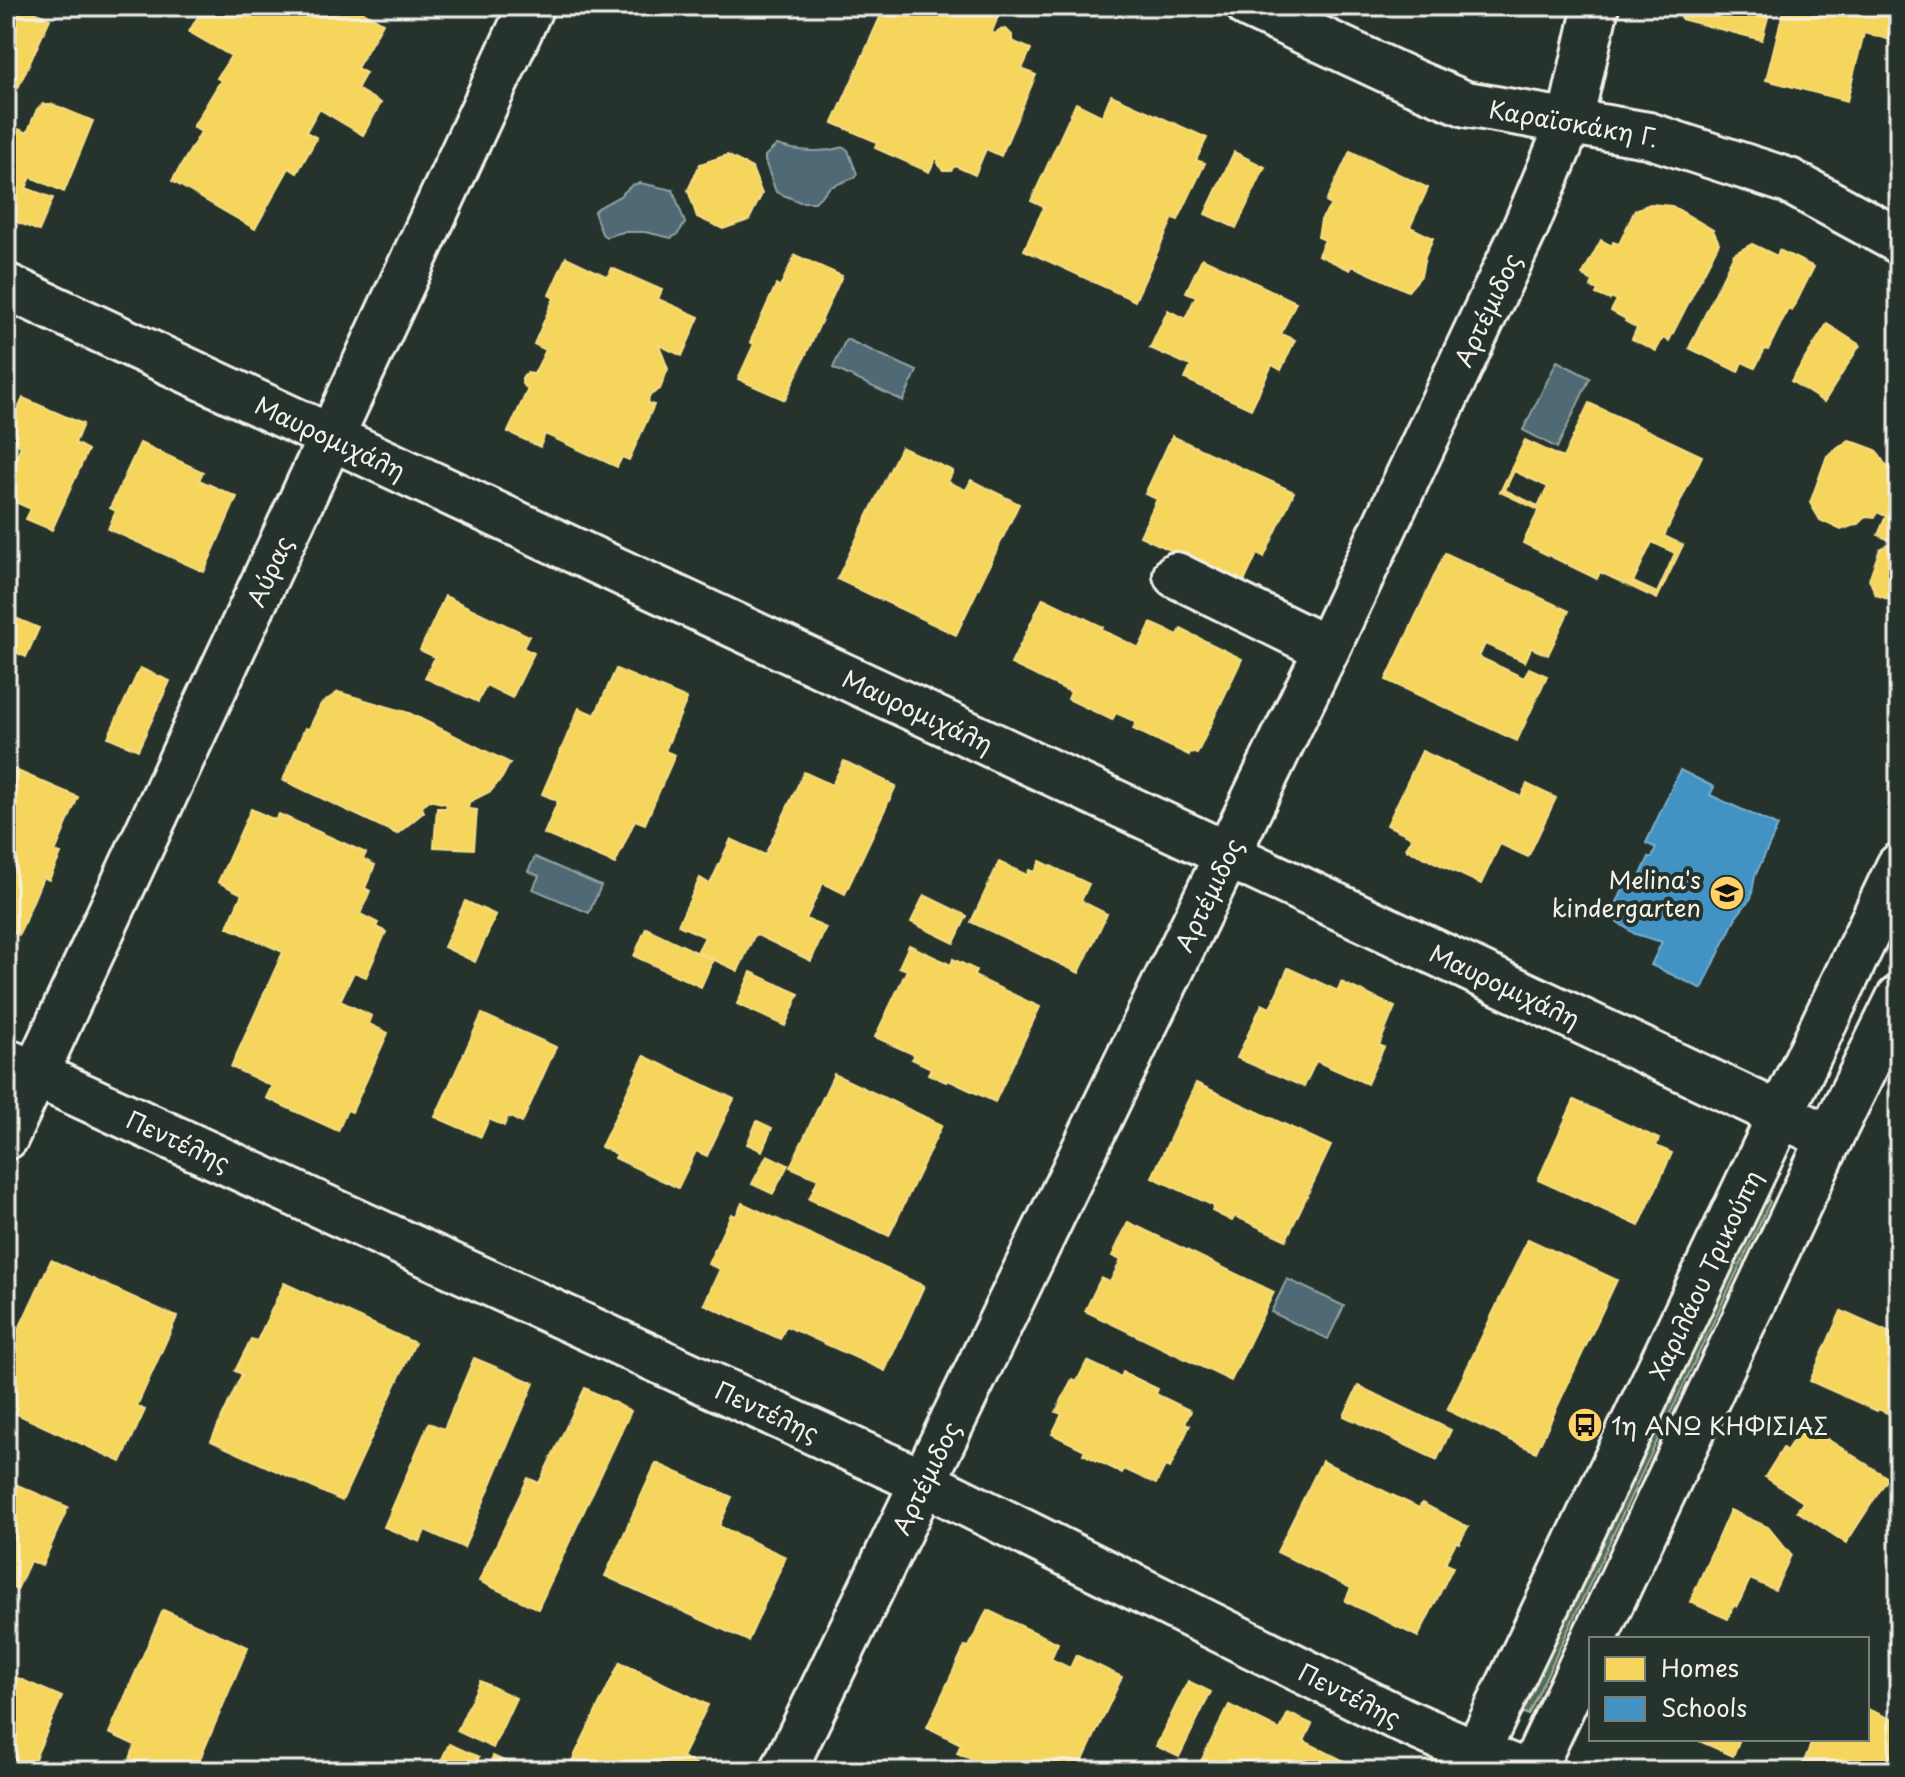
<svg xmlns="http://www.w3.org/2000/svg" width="1905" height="1777" viewBox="0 0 1905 1777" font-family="'Playpen Sans',sans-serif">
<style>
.green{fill:#516d54;stroke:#a2af9e;stroke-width:2}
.water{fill:#4f6b75;stroke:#91a1a3;stroke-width:2}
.homes{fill:#f6d55c;stroke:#f5dd86;stroke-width:2;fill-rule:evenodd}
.schools{fill:#4393c3;stroke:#78afce;stroke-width:2}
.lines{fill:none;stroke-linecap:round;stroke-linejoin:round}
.minor-casing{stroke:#f4f1e8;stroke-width:50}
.minor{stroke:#26332d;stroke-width:44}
.labels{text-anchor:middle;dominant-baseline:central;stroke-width:8;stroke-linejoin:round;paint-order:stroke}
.street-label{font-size:24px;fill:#f4f1e8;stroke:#26332d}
.poi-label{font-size:24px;fill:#f4f1e8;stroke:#26332d;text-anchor:end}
</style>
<rect width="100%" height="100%" fill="#26332d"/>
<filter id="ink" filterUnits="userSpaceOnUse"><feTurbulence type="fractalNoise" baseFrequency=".0125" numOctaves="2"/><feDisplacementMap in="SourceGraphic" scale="16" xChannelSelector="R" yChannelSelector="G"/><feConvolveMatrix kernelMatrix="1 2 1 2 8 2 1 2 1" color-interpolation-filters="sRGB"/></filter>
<g filter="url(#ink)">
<polygon class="green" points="1765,1196 1770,1202 1528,1715 1517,1709"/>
<g class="water">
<path d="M777,145C799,152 821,153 844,147L848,150L857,174L854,178L830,187L815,202H800L776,192L765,161V156Z"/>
<polygon points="640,183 673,190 685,223 677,235 671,238 645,232 623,232 606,237 602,234 594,212 598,208 620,196 632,185"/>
<polygon points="846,339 917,371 903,401 833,368"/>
<polygon points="1557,361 1590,378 1557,448 1523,430"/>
<polygon points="535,857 601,886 589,913 533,889 539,876 528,871"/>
<polygon points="1287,1279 1344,1306 1328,1339 1271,1312"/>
</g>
<g class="homes">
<polygon points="6,6 22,6 50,19 18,88 13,86 8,97 6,96"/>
<polygon points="204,6 353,6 383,23 357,68 366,73 357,89 381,103 363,135 319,109 306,132 317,138 297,173 289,168 255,229 172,181 201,132 193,127 221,80 217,78 231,56 189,32"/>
<polygon points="885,6 981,6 999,14 992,32 995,34 999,30 1006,29 1012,35 1012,41 1031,49 1022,69 1036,75 1001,156 986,149 975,175 955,166 951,170 943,170 938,165 938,159 936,158 929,172 875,148 877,142 833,123"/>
<polygon points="1684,6 1771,6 1762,40 1681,19"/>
<polygon points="1775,6 1899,6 1899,42 1864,33 1847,101 1766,80 1784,8"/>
<polygon points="1111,95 1207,138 1196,160 1205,163 1178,220 1173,218 1135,301 1024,250 1044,207 1031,201 1076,103 1102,116"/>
<polygon points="43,104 52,104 93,121 64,192 31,177 26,188 53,198 39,231 12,220 6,235 6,160 19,129 27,133 37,109"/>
<polygon points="1899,139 1899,164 1888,159"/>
<polygon points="1350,151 1428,188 1410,227 1433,238 1425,257 1421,276 1408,291 1353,266 1350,270 1318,255 1325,240 1318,237 1321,220 1331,205 1326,202"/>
<polygon points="1234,152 1265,167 1236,228 1205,214"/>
<polygon points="727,155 752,168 762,194 749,220 723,229 697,217 688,190 700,164"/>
<polygon points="1650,204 1672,206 1713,230 1719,243 1669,341 1663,338 1656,351 1632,339 1637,328 1625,321 1626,319 1611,311 1617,300 1611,297 1610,300 1596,294 1598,290 1591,287 1593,281 1582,275 1601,240 1612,246 1613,242 1619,244 1635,210"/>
<polygon points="1752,244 1777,256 1779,250 1814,267 1792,311 1788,309 1768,350 1765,349 1755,368 1742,362 1738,372 1689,348 1734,254"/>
<polygon points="795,255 842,276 785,400 738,379 754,344 750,342 776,285 780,287"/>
<polygon points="566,257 608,277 612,268 662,290 658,299 699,317 682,356 659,345 668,369 660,389 649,396 648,403 654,405 629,460 622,457 617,467 545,434 540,447 508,432 528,389 522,384 522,378 527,373 534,374 546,350 534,344 554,298 549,295"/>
<polygon points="1202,258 1296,302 1281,334 1295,340 1281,370 1272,365 1251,409 1185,379 1191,366 1150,348 1168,310 1185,319 1196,296 1186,292"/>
<polygon points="1827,324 1860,345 1824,402 1791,381"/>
<polygon points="23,398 83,424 75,443 88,450 52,530 26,519 31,509 6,498 6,480 21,446 6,439 6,435"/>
<path d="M1589,403L1702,456L1664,536L1683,545L1657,599L1600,572L1597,579L1523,543L1539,510L1500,492L1525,440L1563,458ZM1514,471L1548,487L1538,506L1505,490ZM1652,542L1675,553L1657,593L1633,582Z"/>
<polygon points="1172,436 1294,492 1264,557 1257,554 1243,584 1140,536 1157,499 1145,494"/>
<polygon points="1849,440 1876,450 1885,464 1899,470 1899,603 1876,595 1869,579 1880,549 1894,542 1878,535 1886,516 1877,512 1875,517 1866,516 1858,524 1841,530 1820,520 1810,503 1827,456"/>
<polygon points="140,443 203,472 199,480 237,497 204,572 108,529 116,511 110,508"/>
<polygon points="901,447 953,471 948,482 966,490 971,480 1019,504 956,635 837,579"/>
<polygon points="1445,553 1569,611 1548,655 1531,648 1525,662 1485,644 1479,657 1524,678 1529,668 1547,676 1517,741 1386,680"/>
<polygon points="445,596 529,636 523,648 534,653 512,698 486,685 478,702 425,678 435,657 420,650"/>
<polygon points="1043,598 1103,627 1102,630 1139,648 1151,623 1178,635 1181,629 1242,659 1197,754 1190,752 1189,755 1133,729 1136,722 1116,713 1112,720 1068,699 1071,692 1011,664"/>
<polygon points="6,614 39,628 26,657 6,648"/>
<polygon points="140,668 170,681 138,750 108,737"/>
<polygon points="616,669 687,699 665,751 675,755 645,824 635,820 615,864 544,834 558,801 542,794 579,708 595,715"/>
<polygon points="338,692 409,713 510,763 502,778 491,791 469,802 468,809 477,810 474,849 434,847 437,808 446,808 447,804 429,800 422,807 424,812 397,834 283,780 305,728 309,729 321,704"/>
<polygon points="1422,751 1521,797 1527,784 1556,798 1528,857 1500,844 1481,884 1406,849 1412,837 1387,825"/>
<polygon points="844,761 896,786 845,894 823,883 806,919 826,928 811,961 755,934 738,971 697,952 705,937 678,925 700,878 710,884 731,839 765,855 804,772 832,785"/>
<polygon points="6,766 78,797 55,852 61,854 49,880 43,877 19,935 6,929"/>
<polygon points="251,809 275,820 279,814 366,853 363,859 375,865 365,888 370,891 360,914 378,923 376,927 386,932 366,977 354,972 340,1001 372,1016 369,1024 388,1033 352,1112 347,1110 338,1131 266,1098 272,1086 231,1067 283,952 227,927 242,894 218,882"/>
<polygon points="1040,861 1089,884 1081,901 1107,914 1079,973 971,922 999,862 1027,875 1029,870 1035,872"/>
<polygon points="924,895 967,916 954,943 911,922"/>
<polygon points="465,901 496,915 475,962 444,947"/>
<polygon points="646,928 713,960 701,987 634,956"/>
<polygon points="909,945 951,965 953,959 976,970 974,976 1040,1007 995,1102 948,1080 946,1082 928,1074 931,1068 912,1059 915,1055 875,1037 907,970 899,967"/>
<polygon points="1288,968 1338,991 1341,982 1395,1007 1379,1045 1384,1047 1367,1084 1316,1061 1304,1087 1237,1058 1262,1004 1270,1008"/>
<polygon points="751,972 799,994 785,1026 737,1004"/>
<polygon points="482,1014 556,1047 522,1123 508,1116 504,1126 489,1119 481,1137 435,1117"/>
<polygon points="644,1056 734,1099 707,1156 696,1151 678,1188 615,1158 617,1154 601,1147"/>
<polygon points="834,1074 942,1125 889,1236 809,1199 818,1179 790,1167"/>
<polygon points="1196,1083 1331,1146 1286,1240 1235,1216 1232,1221 1212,1211 1214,1206 1152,1177"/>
<polygon points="1574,1100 1659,1139 1656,1146 1672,1153 1639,1226 1538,1180"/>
<polygon points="757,1121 772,1128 762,1151 747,1144"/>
<polygon points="767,1155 788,1165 773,1194 752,1184"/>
<polygon points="742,1203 924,1286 885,1371 786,1326 780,1339 704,1304 720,1269 708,1264 731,1214 736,1216"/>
<polygon points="1128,1222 1274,1292 1231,1381 1085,1311 1101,1278 1110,1282 1121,1260 1112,1256"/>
<polygon points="1528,1239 1617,1280 1536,1452 1447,1410"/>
<polygon points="51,1260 177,1317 137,1406 145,1410 121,1462 6,1409 6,1346 10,1348"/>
<polygon points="284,1283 415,1343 342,1501 211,1441 242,1374 235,1371 251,1339 257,1341"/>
<polygon points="1841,1311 1899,1337 1899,1372 1896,1371 1889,1387 1899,1392 1899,1404 1894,1416 1878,1409 1877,1411 1810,1381"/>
<polygon points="474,1358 534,1383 464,1548 425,1530 420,1542 384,1527 429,1423 444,1429"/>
<polygon points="1087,1361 1121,1377 1123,1372 1158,1389 1156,1394 1191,1411 1185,1423 1190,1425 1170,1468 1165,1466 1156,1484 1124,1469 1122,1473 1083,1454 1085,1450 1052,1434 1062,1414 1056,1412 1072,1379 1077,1381"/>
<polygon points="1358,1386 1451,1430 1437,1460 1344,1416"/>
<polygon points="585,1388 631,1411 538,1609 479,1581 528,1478 539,1483"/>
<polygon points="1804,1424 1888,1478 1846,1543 1797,1511 1803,1502 1765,1477 1783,1448 1786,1451"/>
<polygon points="1322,1461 1419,1508 1422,1503 1468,1527 1459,1543 1456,1542 1445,1563 1453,1567 1418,1637 1345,1601 1351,1588 1277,1552"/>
<polygon points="656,1463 732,1497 719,1526 786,1557 748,1641 605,1576"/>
<polygon points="6,1480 68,1507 42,1566 30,1561 17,1590 6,1585"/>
<polygon points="1730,1510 1768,1527 1791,1555 1775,1590 1750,1579 1737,1607 1734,1605 1728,1619 1690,1602"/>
<polygon points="163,1610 248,1647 195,1771 169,1760 164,1771 157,1771 130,1759 135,1745 109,1733"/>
<polygon points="987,1610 1058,1643 1051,1659 1070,1668 1076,1655 1122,1677 1078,1771 997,1771 957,1753 961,1744 927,1727 965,1646 969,1647"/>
<polygon points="620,1662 708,1705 682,1757 696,1764 692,1771 567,1771"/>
<polygon points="6,1673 62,1697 30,1770 6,1759"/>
<polygon points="480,1681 516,1698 493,1748 457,1731"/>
<polygon points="1188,1681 1211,1692 1179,1757 1156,1746"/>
<polygon points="1229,1705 1280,1730 1288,1713 1312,1724 1304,1741 1364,1771 1196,1771"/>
<polygon points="1867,1709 1899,1722 1898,1771 1800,1771 1813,1739 1867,1739"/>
<polygon points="1695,1739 1740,1739 1733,1756"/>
<polygon points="449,1744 479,1757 472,1771 436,1771"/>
<polygon points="493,1756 526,1771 486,1771"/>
</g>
<polygon class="schools" points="1680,770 1714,787 1710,795 1778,826 1755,876 1751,898 1736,917 1702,989 1651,965 1662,942 1635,934 1610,917 1629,877 1638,881 1649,857 1652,858 1656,848 1646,843"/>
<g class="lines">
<defs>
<g id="minor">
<path id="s1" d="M1249,6L1413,82L1466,104L1648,135L1789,181L1899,241"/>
<path id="s2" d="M6,286L1226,854L1830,1138"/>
<polyline points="1176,575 1327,649"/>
<path id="s3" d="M6,1061L923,1482L1404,1721L1477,1753L1523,1771"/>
<path id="s4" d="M6,1137L531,6"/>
<polyline points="1594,1639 1830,1138 1899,998"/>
<path id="s5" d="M783,1771L1327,649L1526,226L1570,121L1596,6"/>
<path id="s6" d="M1468,1771L1899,866"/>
<polyline points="1532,1771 1591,1645"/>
</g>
</defs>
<use href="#minor" class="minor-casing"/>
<use href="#minor" class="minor"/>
</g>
</g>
<defs>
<symbol id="school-disc" viewBox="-11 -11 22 22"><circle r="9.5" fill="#ffd166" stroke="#26332d"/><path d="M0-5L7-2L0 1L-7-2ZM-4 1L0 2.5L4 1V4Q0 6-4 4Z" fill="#111"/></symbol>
<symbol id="bus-disc" viewBox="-11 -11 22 22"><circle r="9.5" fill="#ffd166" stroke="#26332d"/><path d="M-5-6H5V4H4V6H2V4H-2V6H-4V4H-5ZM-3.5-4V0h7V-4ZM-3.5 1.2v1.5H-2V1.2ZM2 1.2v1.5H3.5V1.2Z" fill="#111"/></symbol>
</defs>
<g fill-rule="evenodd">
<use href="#school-disc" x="1707" y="873" width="40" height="40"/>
<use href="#bus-disc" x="1565" y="1405" width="40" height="40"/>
</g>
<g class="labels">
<g class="street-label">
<text stroke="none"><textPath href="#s1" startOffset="348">Καραϊσκάκη Γ.</textPath></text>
<text stroke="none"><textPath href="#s5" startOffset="1622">Αρτέμιδος</textPath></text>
<text stroke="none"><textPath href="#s2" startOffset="358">Μαυρομιχάλη</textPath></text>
<text stroke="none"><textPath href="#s4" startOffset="624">Αύρας</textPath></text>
<text stroke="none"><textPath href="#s2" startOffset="1006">Μαυρομιχάλη</textPath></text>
<text stroke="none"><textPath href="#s5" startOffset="974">Αρτέμιδος</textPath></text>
<text stroke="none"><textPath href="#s2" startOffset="1654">Μαυρομιχάλη</textPath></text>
<text stroke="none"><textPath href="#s3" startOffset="190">Πεντέλης</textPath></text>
<text stroke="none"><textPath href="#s6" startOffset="550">Χαριλάου Τρικούπη</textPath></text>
<text stroke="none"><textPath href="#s3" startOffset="838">Πεντέλης</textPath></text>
<text stroke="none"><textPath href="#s5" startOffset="326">Αρτέμιδος</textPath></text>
<text stroke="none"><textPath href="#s3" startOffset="1486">Πεντέλης</textPath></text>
</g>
<g class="poi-label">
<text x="1701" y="879">Melina's<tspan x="1701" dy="28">kindergarten</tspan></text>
<text x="1611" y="1425" text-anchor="start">1η ΑΝΩ ΚΗΦΙΣΙΑΣ</text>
</g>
</g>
<rect width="1905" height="1777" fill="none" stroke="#26332d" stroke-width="32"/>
<rect x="16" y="16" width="1873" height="1745" fill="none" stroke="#f4f1e8" stroke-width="3" filter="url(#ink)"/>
<rect x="1589" y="1637" width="280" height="104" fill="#26332d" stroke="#787f78" stroke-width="2"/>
<rect x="1605" y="1657" width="40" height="24" fill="#f6d55c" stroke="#787f78" stroke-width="2"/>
<text x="1661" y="1677" font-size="24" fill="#f4f1e8">Homes</text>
<rect x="1605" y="1697" width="40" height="24" fill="#4393c3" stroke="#787f78" stroke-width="2"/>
<text x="1661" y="1717" font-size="24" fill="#f4f1e8">Schools</text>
</svg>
